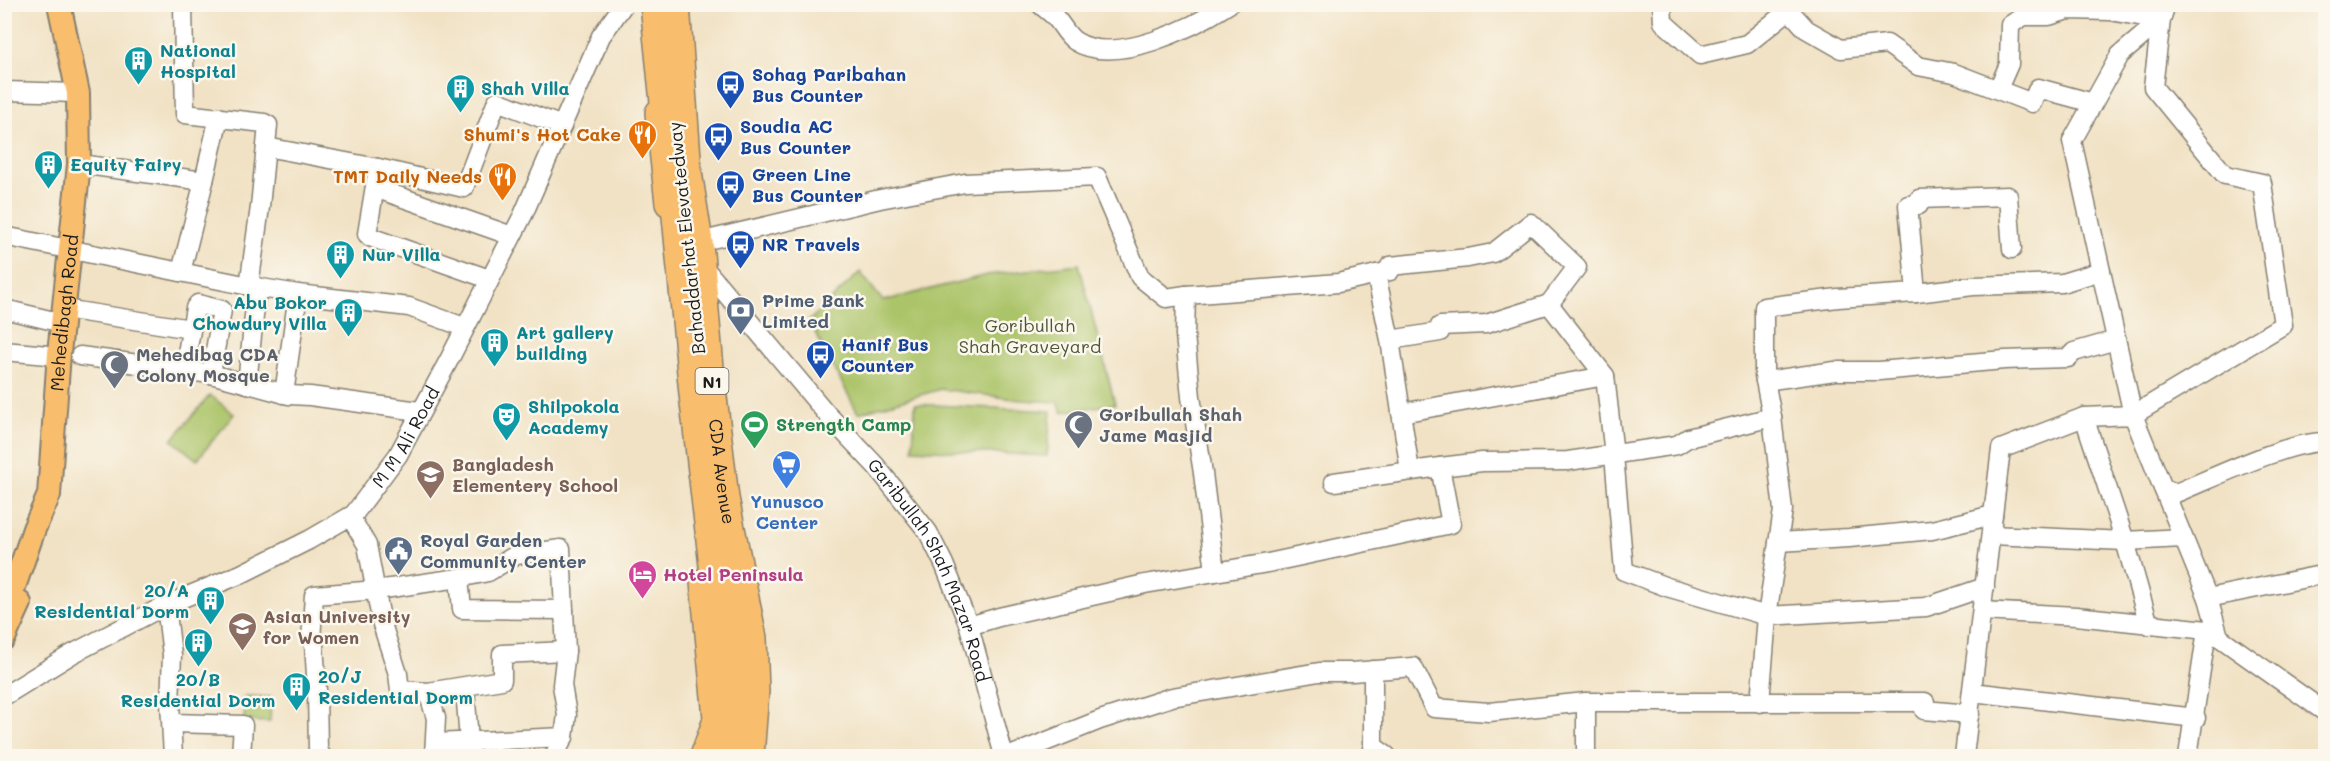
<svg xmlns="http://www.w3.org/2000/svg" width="2330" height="761" viewBox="0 0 2330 761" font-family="Mali,sans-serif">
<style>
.green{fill:#acc469;stroke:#647042;stroke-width:1.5}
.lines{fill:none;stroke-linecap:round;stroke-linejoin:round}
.minor-casing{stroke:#867f70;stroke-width:21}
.major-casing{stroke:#867f70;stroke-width:26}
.highway-casing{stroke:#867f70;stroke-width:30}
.minor{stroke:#fff;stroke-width:18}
.major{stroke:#f9be6d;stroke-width:22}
.highway{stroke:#f9be6d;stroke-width:27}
.labels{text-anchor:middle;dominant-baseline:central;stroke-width:5;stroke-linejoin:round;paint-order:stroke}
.shield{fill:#fbf7ec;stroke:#5f5e5a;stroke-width:1.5}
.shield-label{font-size:16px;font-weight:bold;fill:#1c1c1c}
.culture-label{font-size:18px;font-weight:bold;fill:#0d838f;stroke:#fbf7ec;text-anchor:start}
.transit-label{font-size:18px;font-weight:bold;fill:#164399;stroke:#fbf7ec;text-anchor:start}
.food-label{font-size:18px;font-weight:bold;fill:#c56008;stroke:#fbf7ec;text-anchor:end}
.street-label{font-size:18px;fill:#1c1c1c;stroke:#fbf7ec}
.service-label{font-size:18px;font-weight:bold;fill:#4e5e75;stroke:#fbf7ec;text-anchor:start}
.park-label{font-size:18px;fill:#4e5737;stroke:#fbf7ec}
.worship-label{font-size:18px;font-weight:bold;fill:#5b616d;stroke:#fbf7ec;text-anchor:start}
.leisure-label{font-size:18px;font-weight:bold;fill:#27864d;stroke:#fbf7ec;text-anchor:start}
.education-label{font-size:18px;font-weight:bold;fill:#785e54;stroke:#fbf7ec;text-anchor:start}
.shop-label{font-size:18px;font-weight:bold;fill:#366cbe;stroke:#fbf7ec}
.hotel-label{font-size:18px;font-weight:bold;fill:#b23c85;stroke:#fbf7ec;text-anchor:start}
</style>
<rect width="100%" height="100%" fill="#fbf7ec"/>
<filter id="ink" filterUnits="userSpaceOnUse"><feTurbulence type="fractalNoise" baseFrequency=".0167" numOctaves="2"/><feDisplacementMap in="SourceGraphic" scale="12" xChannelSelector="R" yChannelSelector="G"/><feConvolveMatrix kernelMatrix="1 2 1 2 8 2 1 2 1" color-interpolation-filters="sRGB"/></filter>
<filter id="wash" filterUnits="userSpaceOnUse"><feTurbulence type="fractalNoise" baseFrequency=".008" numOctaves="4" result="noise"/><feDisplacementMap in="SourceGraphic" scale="24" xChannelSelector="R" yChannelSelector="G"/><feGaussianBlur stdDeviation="1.35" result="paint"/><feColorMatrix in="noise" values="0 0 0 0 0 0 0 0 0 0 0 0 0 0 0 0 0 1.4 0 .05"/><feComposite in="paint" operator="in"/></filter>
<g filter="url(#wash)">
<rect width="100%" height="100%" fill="#f1e2c5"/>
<g class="green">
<polygon points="1079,264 1115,404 1062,412 1058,402 1021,400 941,389 858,413 809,321 860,272 883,301 987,275"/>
<polygon points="210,395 234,414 197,460 172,440"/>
<polygon points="915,404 1051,411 1047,456 913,449"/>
<polygon points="245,696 271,697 270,722 244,721"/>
</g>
</g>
<g filter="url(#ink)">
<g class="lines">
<defs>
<g id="minor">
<polyline points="183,4 185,114 264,123 268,125 260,207 249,286"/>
<path d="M1040,4C1044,8 1050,12 1054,16C1062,24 1066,35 1075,41C1115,67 1194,27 1229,4"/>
<polyline points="1662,4 1663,22 1700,55 1747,44 1789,10 1806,29 1841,49 1887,44 1918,66 1954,73 2032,103 2038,88 2093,103"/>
<polyline points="2161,20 2120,55 2072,141 2133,415 2283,325 2262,183 2225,175 2153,87 2161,20 2166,4"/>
<polyline points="1998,89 2009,64 2010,25 2024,16 2049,16 2068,10 2110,11 2161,20"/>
<polyline points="4,91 78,93"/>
<polyline points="266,147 378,168"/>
<polyline points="79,164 204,181 181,272"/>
<polyline points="204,181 219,117"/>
<polyline points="375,188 512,236"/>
<polyline points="4,236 249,286 298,294 409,307 464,327"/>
<polyline points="699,242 880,199 965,183 1097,177 1140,277 1166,298 1186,295"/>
<path id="s1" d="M701,264L827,414L876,466L928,532L944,564L969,626L1004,756"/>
<polyline points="1376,274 1390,340 1410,471"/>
<polyline points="489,279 370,237 367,234 378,168 464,188 497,101 562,126"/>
<polyline points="1916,293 1908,205 1919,205 1919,199 2008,196 2012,249"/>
<polyline points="4,309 62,323"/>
<polyline points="64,309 191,329"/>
<polyline points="1390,340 1440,332 1440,326 1486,324 1549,304 1605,376"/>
<polyline points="4,351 59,356"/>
<polyline points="80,356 211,374 289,395 310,396 419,411"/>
<polyline points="184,370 195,308 198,304 222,310 211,374"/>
<polyline points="1765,381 1835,371 1879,371 2004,360 2068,358 2074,352 2116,340"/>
<polyline points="247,384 257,287"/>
<polyline points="284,394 298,294"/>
<polyline points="1401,413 1605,376 1614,455 1624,571 1667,587 1767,616 1926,607 1985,587"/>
<polyline points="2084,417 2125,541 2149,625"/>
<polyline points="1334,482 1440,467"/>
<polyline points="351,518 367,545 382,624 398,674 400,690 428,692 502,680 502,654 566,651"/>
<polyline points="1991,535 2125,541 2183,538"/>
<polyline points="1778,542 1849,538 1932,530 1993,515"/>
<polyline points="1215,572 1203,473 1191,397 1185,335 1186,295 1338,283 1390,271 1390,266 1468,258 1493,253 1531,223 1577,267 1549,304"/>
<polyline points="459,578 462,609 564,610"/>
<polyline points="2208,598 2326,574"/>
<polyline points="166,605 172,655 170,703 173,756"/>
<polyline points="1982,611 2076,616 2207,630 2219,637 2208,598 2163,488"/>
<polyline points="969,626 999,617 1145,584 1268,563 1451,524 1440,467 1482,462 1568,461 1677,445 1688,438 1772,417 1764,375 1764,307 1838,298 1916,293 1973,286 2062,283 2101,271"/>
<polyline points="2219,637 2325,712"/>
<polyline points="1373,670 1373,746 1387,756"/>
<polyline points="465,687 470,756"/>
<polyline points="428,692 436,718 434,756"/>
<polyline points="1972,692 2196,718"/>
<path id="s2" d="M4,696L72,654L166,605L241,574L309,540L354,514L398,455L450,358L523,215L601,36L624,4"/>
<polyline points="1760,703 1767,616 1783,510 1772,417"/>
<polyline points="172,723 243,725 241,756"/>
<polyline points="435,743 564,737"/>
<polyline points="322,756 318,751 317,690 314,644 311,640 314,595 377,590 459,578 488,572 516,555 561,549 566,651 562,685 567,715 564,737 554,756"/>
<polyline points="1010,756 1100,720 1172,697 1319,672 1352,672 1413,667 1434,708 1489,712 1586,702 1925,702 1924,710 1970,714"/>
<polyline points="1586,756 1586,702"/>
<path d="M1964,756L2001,449L2084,417L2133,415L2163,488L2176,493C2213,478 2288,441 2326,442"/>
<polyline points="2188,756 2207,630"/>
</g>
<g id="major">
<path id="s3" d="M4,616L34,529L49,495L59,353L79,164L78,93L59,4"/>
<polyline points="4,638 20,603"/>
</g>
<g id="highway">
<polyline points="654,4 667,132"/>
<path id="s4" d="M676,4L688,172L699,242L711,380L725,498L753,638L755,691L750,756"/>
<polyline points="659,113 669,203"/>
<polyline points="673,185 693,394 717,600"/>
<polyline points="725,578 736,714 729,756"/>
<polyline points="704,582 718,728"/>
<polyline points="704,756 718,717"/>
</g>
</defs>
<use href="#minor" class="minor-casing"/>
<use href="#major" class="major-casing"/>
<use href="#highway" class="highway-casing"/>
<use href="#minor" class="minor"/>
<use href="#major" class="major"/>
<use href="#highway" class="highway"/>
</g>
</g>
<defs>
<symbol id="building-pin" viewBox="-11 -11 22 30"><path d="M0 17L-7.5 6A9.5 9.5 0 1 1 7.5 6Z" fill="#0f9aa8" stroke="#fbf7ec"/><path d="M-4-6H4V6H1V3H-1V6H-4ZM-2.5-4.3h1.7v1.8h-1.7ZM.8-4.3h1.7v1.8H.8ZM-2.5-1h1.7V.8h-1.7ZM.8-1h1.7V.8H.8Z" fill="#fff"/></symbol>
<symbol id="bus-pin" viewBox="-11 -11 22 30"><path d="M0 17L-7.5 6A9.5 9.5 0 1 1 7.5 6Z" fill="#1a4fb4" stroke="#fbf7ec"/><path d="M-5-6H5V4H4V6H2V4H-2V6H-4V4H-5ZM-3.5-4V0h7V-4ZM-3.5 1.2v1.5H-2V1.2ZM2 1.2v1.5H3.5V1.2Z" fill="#fff"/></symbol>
<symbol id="restaurant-pin" viewBox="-11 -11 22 30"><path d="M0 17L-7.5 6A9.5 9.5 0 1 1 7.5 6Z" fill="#e8710a" stroke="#fbf7ec"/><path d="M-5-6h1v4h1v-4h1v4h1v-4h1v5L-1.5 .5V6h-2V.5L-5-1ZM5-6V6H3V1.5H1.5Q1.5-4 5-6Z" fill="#fff"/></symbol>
<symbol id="bank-pin" viewBox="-11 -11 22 30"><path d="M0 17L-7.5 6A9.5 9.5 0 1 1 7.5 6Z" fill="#5c6f8a" stroke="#fbf7ec"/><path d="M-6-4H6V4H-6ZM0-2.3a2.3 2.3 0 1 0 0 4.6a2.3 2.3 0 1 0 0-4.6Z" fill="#fff"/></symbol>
<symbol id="mosque-pin" viewBox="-11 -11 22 30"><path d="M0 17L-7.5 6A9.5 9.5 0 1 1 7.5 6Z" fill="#6b7280" stroke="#fbf7ec"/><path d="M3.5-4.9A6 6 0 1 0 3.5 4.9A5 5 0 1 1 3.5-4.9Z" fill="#fff"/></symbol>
<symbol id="theatre-pin" viewBox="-11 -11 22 30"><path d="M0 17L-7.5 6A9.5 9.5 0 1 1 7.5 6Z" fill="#0f9aa8" stroke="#fbf7ec"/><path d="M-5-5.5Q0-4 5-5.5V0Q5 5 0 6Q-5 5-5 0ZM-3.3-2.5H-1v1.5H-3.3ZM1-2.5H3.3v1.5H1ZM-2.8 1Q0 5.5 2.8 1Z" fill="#fff"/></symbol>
<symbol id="stadium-pin" viewBox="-11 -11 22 30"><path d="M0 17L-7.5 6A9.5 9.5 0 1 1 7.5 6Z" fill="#2e9e5b" stroke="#fbf7ec"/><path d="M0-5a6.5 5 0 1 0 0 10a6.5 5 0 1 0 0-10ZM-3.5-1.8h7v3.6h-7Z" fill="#fff"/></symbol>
<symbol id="supermarket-pin" viewBox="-11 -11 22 30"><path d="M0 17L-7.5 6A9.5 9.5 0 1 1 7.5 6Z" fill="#3f7fe0" stroke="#fbf7ec"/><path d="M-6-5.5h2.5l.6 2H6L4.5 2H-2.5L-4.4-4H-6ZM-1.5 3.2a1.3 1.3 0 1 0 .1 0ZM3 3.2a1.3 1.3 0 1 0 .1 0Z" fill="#fff"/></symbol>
<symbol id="school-pin" viewBox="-11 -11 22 30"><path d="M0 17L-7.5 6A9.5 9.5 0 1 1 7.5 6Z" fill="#8d6e63" stroke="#fbf7ec"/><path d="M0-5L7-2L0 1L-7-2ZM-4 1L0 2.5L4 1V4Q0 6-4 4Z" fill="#fff"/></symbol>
<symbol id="civic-pin" viewBox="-11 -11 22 30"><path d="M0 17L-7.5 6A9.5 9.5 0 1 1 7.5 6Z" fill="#5c6f8a" stroke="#fbf7ec"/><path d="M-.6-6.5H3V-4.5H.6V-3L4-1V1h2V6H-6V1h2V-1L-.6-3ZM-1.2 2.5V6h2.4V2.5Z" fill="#fff"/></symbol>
<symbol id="hotel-pin" viewBox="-11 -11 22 30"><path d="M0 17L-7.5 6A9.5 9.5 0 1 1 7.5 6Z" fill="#d1479c" stroke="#fbf7ec"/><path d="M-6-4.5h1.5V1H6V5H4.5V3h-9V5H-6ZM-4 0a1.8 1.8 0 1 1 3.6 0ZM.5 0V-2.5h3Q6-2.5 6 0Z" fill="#fff"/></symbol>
<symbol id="university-pin" viewBox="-11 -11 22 30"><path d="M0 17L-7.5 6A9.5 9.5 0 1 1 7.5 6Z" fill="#8d6e63" stroke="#fbf7ec"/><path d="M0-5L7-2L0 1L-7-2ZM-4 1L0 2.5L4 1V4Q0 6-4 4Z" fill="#fff"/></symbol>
</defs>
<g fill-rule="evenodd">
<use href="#building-pin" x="122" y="44" width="33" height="45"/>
<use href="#bus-pin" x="714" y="68" width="33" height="45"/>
<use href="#building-pin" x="444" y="72" width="33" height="45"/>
<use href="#restaurant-pin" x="626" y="118" width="33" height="45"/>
<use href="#bus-pin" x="702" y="120" width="33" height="45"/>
<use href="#building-pin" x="32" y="148" width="33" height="45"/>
<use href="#restaurant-pin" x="486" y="160" width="33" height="45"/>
<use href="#bus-pin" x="714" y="168" width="33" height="45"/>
<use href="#bus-pin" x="724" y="228" width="33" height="45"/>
<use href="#building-pin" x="324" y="238" width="33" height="45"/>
<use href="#bank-pin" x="724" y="294" width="33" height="45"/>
<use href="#building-pin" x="332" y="296" width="33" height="45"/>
<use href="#building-pin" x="478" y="326" width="33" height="45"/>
<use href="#bus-pin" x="804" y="338" width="33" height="45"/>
<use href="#mosque-pin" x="98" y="348" width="33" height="45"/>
<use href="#theatre-pin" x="490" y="400" width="33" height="45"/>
<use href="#stadium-pin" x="738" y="408" width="33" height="45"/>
<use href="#mosque-pin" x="1062" y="408" width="33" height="45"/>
<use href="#supermarket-pin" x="770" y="448" width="33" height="45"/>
<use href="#school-pin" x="414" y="458" width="33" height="45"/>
<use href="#civic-pin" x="382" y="534" width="33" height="45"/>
<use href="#hotel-pin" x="626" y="558" width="33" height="45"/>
<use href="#building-pin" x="194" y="584" width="33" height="45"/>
<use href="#university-pin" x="226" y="610" width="33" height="45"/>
<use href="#building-pin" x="182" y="626" width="33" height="45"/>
<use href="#building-pin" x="280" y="670" width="33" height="45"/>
</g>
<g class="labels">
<rect class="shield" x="695.5" y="368" width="33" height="26" rx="4.5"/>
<g class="shield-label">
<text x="712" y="381">N1</text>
</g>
<g class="culture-label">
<text x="160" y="50">National<tspan x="160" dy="21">Hospital</tspan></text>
<text x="481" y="88">Shah Villa</text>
<text x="70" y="164">Equity Fairy</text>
<text x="362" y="254">Nur Villa</text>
<text x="327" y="302" text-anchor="end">Abu Bokor<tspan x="327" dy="21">Chowdury Villa</tspan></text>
<text x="516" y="332">Art gallery<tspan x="516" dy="21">building</tspan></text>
<text x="528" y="406">Shilpokola<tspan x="528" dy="21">Academy</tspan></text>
<text x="189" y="590" text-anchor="end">20/A<tspan x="189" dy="21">Residential Dorm</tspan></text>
<text x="318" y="676">20/J<tspan x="318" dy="21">Residential Dorm</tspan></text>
<text x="198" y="679" text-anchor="middle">20/B<tspan x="198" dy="21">Residential Dorm</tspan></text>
</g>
<g class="transit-label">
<text x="752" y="74">Sohag Paribahan<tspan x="752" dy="21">Bus Counter</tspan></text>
<text x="740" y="126">Soudia AC<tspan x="740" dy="21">Bus Counter</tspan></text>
<text x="752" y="174">Green Line<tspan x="752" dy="21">Bus Counter</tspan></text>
<text x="762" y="244">NR Travels</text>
<text x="841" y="344">Hanif Bus<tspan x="841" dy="21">Counter</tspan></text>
</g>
<g class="food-label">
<text x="621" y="134">Shumi's Hot Cake</text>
<text x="482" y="176">TMT Daily Needs</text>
</g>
<g class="street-label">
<text transform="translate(686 238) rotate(-96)">Bahaddarhat Elevatedway</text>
<text stroke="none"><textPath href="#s3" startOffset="312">Mehedibagh Road</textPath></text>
<text stroke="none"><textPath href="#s2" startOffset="488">M M Ali Road</textPath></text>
<text stroke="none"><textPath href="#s4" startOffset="470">CDA Avenue</textPath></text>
<text stroke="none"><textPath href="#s1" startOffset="386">Garibullah Shah Mazar Road</textPath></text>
</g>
<g class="service-label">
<text x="762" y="300">Prime Bank<tspan x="762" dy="21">Limited</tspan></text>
<text x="420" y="540">Royal Garden<tspan x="420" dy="21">Community Center</tspan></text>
</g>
<g class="park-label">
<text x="1030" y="325">Goribullah<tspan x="1030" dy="21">Shah Graveyard</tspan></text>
</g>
<g class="worship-label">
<text x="136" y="354">Mehedibag CDA<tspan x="136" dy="21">Colony Mosque</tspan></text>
<text x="1099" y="414">Goribullah Shah<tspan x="1099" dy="21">Jame Masjid</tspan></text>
</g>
<g class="leisure-label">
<text x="776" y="424">Strength Camp</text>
</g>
<g class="education-label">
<text x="452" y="464">Bangladesh<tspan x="452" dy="21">Elementery School</tspan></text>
<text x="263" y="616">Asian University<tspan x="263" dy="21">for Women</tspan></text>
</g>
<g class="shop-label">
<text x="787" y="501">Yunusco<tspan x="787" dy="21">Center</tspan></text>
</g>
<g class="hotel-label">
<text x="663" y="574">Hotel Peninsula</text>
</g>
</g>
<rect width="2330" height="761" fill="none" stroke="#fbf7ec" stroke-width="24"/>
</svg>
